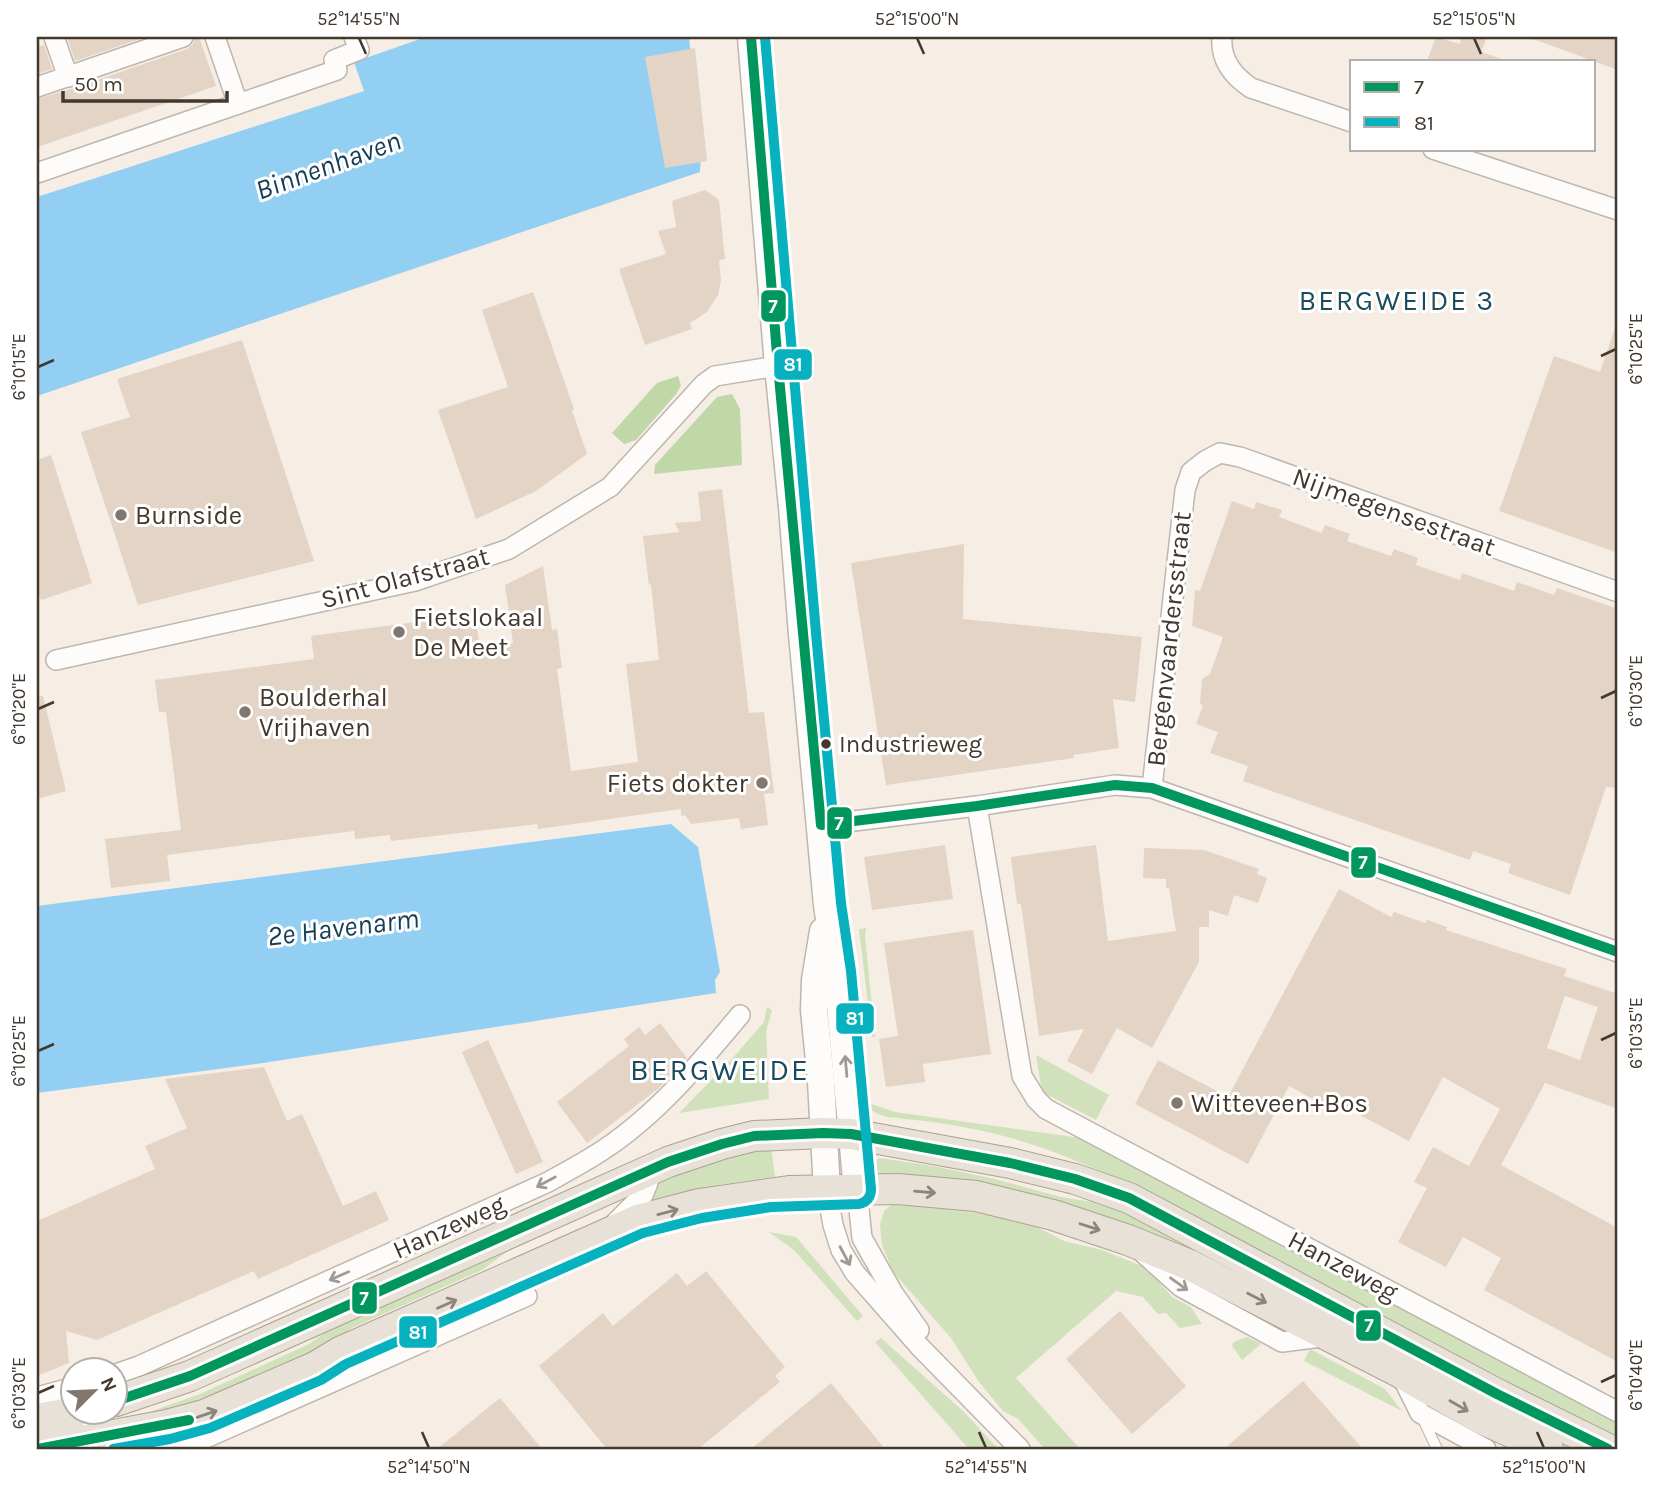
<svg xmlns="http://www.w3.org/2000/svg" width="1655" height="1486" viewBox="0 0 1655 1486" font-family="Karla,sans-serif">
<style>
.green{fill:#d0e1bc}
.forest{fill:#c0d7a8}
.water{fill:#93cff3}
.building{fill:#e3d4c6;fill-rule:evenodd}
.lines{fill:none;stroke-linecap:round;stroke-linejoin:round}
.lane-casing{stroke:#bfb6ad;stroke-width:12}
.street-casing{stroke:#bfb6ad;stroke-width:22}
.secondary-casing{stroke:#bfb6ad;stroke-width:29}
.primary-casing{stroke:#ada290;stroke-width:32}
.lane{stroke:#fefcfb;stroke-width:10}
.street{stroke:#fefcfb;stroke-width:19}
.secondary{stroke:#fefcfb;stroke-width:26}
.primary{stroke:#e7e1d8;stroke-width:30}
.bus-1-casing{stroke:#fff;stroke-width:16}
.bus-2-casing{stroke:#fff;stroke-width:16}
.bus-1{stroke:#00965e;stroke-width:10}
.bus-2{stroke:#07b1bd;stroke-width:10}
.oneway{stroke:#a09a94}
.oneway2{stroke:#8d847a}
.ticks{fill:none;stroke:#43382e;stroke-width:2.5}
.poi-dot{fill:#82776e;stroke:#fff;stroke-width:2.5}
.bus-dot{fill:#43382e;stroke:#fff;stroke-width:2.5}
.labels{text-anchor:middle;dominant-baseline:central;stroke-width:6;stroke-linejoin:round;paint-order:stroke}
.bus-label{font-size:24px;fill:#43382e;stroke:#fff;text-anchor:start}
.street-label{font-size:26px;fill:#43382e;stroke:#fff}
.poi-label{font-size:26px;fill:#43382e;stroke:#fff;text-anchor:start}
.water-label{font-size:28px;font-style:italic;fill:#163d54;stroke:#fff}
.neighbourhood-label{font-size:28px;letter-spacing:2px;fill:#1a4c5d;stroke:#fff}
.quarter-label{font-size:30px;letter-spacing:2px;fill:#1a4c5d;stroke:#fff}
.line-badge{stroke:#fff;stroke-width:2.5}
.badge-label{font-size:19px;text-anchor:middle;font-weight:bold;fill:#fff}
.neatline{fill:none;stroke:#43382e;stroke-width:2.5}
.ticks-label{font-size:18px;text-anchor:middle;fill:#43382e}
</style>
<rect width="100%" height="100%" fill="#f6ede5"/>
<g class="green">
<polygon points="866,928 865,936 875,1037 872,1037 859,929"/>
<polygon points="767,1007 772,1010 766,1032 769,1099 679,1113 731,1060 764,1022"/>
<polygon points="1036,1055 1109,1095 1096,1120 1042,1092"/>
<path d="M871,1104L895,1112L1081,1138L1096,1145L1618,1424V1442L1137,1188C1082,1162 1028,1139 968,1128C942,1122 914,1120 887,1117C880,1115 873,1113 868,1106Z"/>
<path d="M771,1146L775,1177C733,1182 693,1189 652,1200L650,1196L663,1176Z"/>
<path d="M880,1158L933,1166L995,1179L1061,1197L1110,1205L1582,1449H1570L1548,1442L1230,1273L880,1175C876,1170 872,1167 874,1161Z"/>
<polygon points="894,1203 1005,1216 1031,1224 1064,1241 1102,1250 1147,1268 1172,1297 1191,1307 1202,1324 1180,1328 1166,1313 1158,1314 1143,1297 1116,1291 1016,1378 1080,1449 1045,1449 1018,1419 1003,1411 979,1382 951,1338 893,1272 882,1245 880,1225 884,1211"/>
<polygon points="769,1232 796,1237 863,1316 857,1321 794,1250"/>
<polygon points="515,1246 482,1270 352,1328 311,1356 205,1404 138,1416 200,1394 307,1345 353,1314"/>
<polygon points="1247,1337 1261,1344 1242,1360 1232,1346 1234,1342"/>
<polygon points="881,1338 964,1412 998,1449 969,1449 875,1342"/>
<polygon points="1310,1349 1385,1389 1402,1411 1304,1361"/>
<polygon points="158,1438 170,1447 165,1449 122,1449 124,1447"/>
</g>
<g class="forest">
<polygon points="678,376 681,385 677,393 636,440 624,444 612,433 657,383"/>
<polygon points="732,394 740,409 742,465 654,474 655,465 717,397"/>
</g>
<g class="water">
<polygon points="426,37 689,37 701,149 700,172 37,396 37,197 364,91 354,62"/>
<polygon points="671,824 698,847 720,972 715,980 716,993 263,1063 37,1093 37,906"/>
</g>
<g class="building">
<polygon points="67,37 146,37 75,61"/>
<polygon points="195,37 199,37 216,86 37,147 37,99 71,89 187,49 193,44"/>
<polygon points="1436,37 1460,44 1461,37 1487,37 1481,52 1502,59 1501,61 1427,61"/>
<polygon points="1534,37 1618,37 1618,70 1533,39"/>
<polygon points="44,45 52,69 37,74 37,47"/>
<polygon points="695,48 707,161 665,168 645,57"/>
<polygon points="705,190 719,200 725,259 719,260 721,281 718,295 707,312 690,323 692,329 645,345 619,269 666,254 658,231 676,227 672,201"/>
<polygon points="533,292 574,409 572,410 587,454 536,491 476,519 438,410 508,387 482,310"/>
<polygon points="1615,328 1618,328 1618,553 1499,511 1554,356 1600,372"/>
<polygon points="242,340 314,561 138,605 81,432 130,417 117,379"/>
<polygon points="51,455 92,583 41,600 37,588 37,460"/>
<polygon points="722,489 749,713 764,712 774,793 764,794 768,825 741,829 739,818 691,824 685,815 681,816 681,809 538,829 537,824 391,841 390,835 355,839 354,831 167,855 170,881 111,888 105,839 181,830 166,712 159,712 155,680 314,659 311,636 475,614 480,648 513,643 505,585 543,566 552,630 557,629 562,668 557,669 571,771 638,762 626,664 659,660 651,584 649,585 643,536 679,532 675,523 701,521 698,492"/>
<polygon points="1232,501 1254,509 1256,502 1282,510 1279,517 1322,533 1325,525 1350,534 1347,541 1391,556 1394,549 1418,558 1416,565 1460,580 1462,573 1514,591 1517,582 1554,595 1557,588 1618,609 1618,788 1606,787 1570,895 1508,873 1511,864 1473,851 1470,860 1243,781 1248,766 1210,753 1218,732 1196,724 1203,705 1200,704 1202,679 1210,674 1223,637 1192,626 1195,590 1200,591"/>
<polygon points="964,544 963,619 1142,637 1135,702 1113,699 1119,748 1073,755 1074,758 886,785 851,563"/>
<polygon points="43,696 66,791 37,799 37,697"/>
<polygon points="945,845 953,899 872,910 864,857"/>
<polygon points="1096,845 1108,941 1176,931 1169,888 1166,888 1166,879 1143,878 1144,848 1204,850 1259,869 1257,874 1267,878 1258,903 1234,895 1228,916 1209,910 1209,927 1199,927 1199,962 1152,1048 1117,1028 1092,1074 1067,1061 1084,1029 1039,1036 1021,904 1017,904 1011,857"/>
<path d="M1339,889L1391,917L1394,912L1425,923L1427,920L1447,927L1446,930L1567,969L1564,976L1618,994V1045L1614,1058L1618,1060V1109L1545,1083L1501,1165L1618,1228V1362L1484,1290L1501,1258L1463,1237L1446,1267L1398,1242L1427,1188L1414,1182L1433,1147L1469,1166L1500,1109L1443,1077L1409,1141L1335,1102L1331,1109L1289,1086L1248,1164L1135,1104L1158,1060L1228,1097ZM1565,996L1598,1007L1580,1060L1547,1048Z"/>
<polygon points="973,930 991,1054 923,1064 925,1082 886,1087 879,1039 898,1036 884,943"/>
<polygon points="660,1023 687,1058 659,1088 587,1143 557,1102 629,1046 624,1039 639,1027 645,1035"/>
<polygon points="488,1040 543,1162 516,1174 462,1052"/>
<polygon points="264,1067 287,1121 302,1114 343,1206 376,1191 389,1220 258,1279 254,1271 97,1340 66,1331 69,1363 37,1376 37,1221 155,1169 145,1146 187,1128 165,1079"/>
<polygon points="706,1271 785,1367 775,1376 780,1382 698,1449 607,1449 539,1366 603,1313 613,1326 677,1273 687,1286"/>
<polygon points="1120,1311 1186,1386 1132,1434 1066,1359"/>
<polygon points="1303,1381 1363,1449 1224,1449"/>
<polygon points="831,1383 885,1449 751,1449"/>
<polygon points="500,1398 542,1449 437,1449"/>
</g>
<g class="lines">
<defs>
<polyline id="lane" points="1422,1417 1437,1449"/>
<g id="street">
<polyline points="54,37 68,77"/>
<path d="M1222,37C1220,60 1233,76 1251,88L1352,122"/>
<polyline points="37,87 183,37"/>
<polyline points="238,104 337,70 334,60 359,50 354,37"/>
<polyline points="1433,149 1618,210"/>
<polyline points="37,173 238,104 215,37"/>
<polyline points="56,660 415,581 509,549 610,487 704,384 715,376 778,366"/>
<polyline points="1152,788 1185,490 1191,472 1205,461 1220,453 1240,457 1618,592"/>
<polyline points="977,806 1022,1076 1036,1099 1046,1109 1618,1412"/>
<polyline points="821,825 977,806 1115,785 1152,788 1618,952"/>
<polyline points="857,1190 862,1238 893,1293 919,1330"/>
<polyline points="827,1191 833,1225 841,1250 855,1273 920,1347 1020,1449"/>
<polyline points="614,1224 643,1195 648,1183 644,1172"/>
<polyline points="1142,1252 1181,1287 1282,1342 1329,1336"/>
<polyline points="1400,1373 1420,1413 1486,1449"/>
<path d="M116,1374L139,1366L546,1183C566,1172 587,1161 606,1148C657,1114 701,1062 740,1015"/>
<polyline points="37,1397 74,1387"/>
<polyline points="91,1412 93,1448"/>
<polyline points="181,1449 527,1296"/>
</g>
<g id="secondary">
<polyline points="751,37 778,366 792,507 802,634 827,905 837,972 857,1190"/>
<polyline points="823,931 815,980 814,1010 821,1081 827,1191"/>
</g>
<g id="primary">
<polyline points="116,1401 190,1376 668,1162 722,1144 754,1136 823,1133 851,1134 1010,1163 1075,1179 1129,1198 1497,1394 1608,1449"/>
<polyline points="37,1419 75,1412"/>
<polyline points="38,1449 167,1425 204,1415 315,1367 340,1352 638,1220 699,1204 789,1191 898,1189 976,1196 1053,1215 1128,1240 1192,1266 1399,1372 1478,1417 1548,1449"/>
</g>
</defs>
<use href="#lane" class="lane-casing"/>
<use href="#street" class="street-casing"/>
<use href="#secondary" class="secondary-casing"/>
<use href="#primary" class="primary-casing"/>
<use href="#lane" class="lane"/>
<use href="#street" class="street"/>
<use href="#secondary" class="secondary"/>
<use href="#primary" class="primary"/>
<defs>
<g id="bus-1">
<polyline points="751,37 778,366 821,825 977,806 1115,785 1152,788 1618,952"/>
<polyline points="116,1401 190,1376 668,1162 722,1144 754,1136 823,1133 851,1134 1010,1163 1075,1179 1129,1198 1497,1394 1608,1449"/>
<polyline points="38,1449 189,1420"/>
</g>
<path id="bus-2" d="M113,1449L170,1439L210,1428L321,1380L346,1364L643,1233L702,1218L771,1207L859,1204C867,1202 871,1197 871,1189L851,971L841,903L816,633L765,37"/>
</defs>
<use href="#bus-1" class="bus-1-casing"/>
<use href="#bus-2" class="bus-2-casing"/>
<use href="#bus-1" class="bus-1"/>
<use href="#bus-2" class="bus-2"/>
</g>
<defs><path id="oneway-shaft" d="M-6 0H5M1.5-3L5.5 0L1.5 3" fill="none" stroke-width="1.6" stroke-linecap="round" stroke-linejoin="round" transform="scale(1.75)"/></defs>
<g class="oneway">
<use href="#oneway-shaft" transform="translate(846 1066) rotate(-95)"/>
<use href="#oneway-shaft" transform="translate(546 1182) rotate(152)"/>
<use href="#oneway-shaft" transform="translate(845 1256) rotate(62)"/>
<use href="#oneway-shaft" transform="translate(339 1276) rotate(156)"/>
<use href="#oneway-shaft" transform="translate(1179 1284) rotate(36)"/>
</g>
<g class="oneway2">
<use href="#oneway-shaft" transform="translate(925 1192) rotate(5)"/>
<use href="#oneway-shaft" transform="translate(668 1212) rotate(-15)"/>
<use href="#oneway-shaft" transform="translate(1090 1227) rotate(18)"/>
<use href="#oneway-shaft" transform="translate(1257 1298) rotate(27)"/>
<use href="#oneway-shaft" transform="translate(447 1304) rotate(-24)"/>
<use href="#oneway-shaft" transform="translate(1459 1406) rotate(30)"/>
<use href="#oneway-shaft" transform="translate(207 1414) rotate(-19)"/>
</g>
<path class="ticks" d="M359,38L366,54M917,38L924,54M1474,38L1481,54M1601,356L1616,349M38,367L54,360M1601,698L1616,691M38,709L54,702M1601,1040L1616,1033M38,1051L54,1044M1601,1382L1616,1375M38,1393L54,1386M422,1432L429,1448M979,1432L986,1448M1537,1432L1544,1448"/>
<g class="poi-dot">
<circle cx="121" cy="515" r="7"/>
<circle cx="399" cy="632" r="7"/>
<circle cx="245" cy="712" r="7"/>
<circle cx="762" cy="783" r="7"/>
<circle cx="1177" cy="1103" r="7"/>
</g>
<circle class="bus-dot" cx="826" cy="744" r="6"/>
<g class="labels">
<g class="bus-label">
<text x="839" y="744">Industrieweg</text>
</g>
<g class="street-label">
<text transform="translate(1394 512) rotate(20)">Nijmegensestraat</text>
<text transform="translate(405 578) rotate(-15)">Sint Olafstraat</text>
<text transform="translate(1169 639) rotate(-84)">Bergenvaardersstraat</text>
<text transform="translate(449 1227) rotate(-24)">Hanzeweg</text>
<text transform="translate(1343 1266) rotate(28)">Hanzeweg</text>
</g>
<g class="poi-label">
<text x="135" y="515">Burnside</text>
<text x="413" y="617">Fietslokaal<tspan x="413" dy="30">De Meet</tspan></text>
<text x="259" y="697">Boulderhal<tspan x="259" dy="30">Vrijhaven</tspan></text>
<text x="748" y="783" text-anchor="end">Fiets dokter</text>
<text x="1191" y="1103">Witteveen+Bos</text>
</g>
<g class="water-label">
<text transform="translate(328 165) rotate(-20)">Binnenhaven</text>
<text transform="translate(343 927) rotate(-7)">2e Havenarm</text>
</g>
<g class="neighbourhood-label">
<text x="1397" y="300">BERGWEIDE 3</text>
</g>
<g class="quarter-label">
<text x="720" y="1070">BERGWEIDE</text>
</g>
</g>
<g class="line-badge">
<rect x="760" y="289" width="27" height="34" rx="7" fill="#00965e"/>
<rect x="773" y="348" width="40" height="33" rx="7" fill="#07b1bd"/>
<rect x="826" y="806" width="27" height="34" rx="7" fill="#00965e"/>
<rect x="1350" y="846" width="27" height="33" rx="7" fill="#00965e"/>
<rect x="835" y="1002" width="40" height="33" rx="7" fill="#07b1bd"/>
<rect x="351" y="1281" width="27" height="34" rx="7" fill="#00965e"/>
<rect x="1355" y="1309" width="27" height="33" rx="7" fill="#00965e"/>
<rect x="398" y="1315" width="40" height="34" rx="7" fill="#07b1bd"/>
</g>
<g class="badge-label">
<text x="773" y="313">7</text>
<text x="793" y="371">81</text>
<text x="839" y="830">7</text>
<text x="1363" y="869">7</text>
<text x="855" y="1025">81</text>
<text x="364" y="1305">7</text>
<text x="1369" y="1332">7</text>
<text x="418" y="1339">81</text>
</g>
<rect width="1655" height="1486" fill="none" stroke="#ffffff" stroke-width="77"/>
<rect x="1350" y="60" width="245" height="91" fill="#ffffff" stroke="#b4afab" stroke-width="2"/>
<rect x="1364" y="82" width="35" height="10" fill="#00965e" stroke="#b4afab" stroke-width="2"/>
<text x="1414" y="94" font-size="21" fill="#43382e">7</text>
<rect x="1364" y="117" width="35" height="10" fill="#07b1bd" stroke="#b4afab" stroke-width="2"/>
<text x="1414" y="130" font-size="21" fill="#43382e">81</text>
<g transform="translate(94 1391) rotate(66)"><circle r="33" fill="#ffffff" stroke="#b4afab" stroke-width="2"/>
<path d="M0-5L12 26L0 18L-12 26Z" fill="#82776e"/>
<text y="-10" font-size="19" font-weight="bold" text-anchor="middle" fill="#43382e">N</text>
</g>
<path d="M63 91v10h164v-10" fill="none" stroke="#43382e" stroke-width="3.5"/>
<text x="74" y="91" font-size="21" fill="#43382e" stroke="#ffffff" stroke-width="5" paint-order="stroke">50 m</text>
<rect x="38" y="38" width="1578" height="1410" class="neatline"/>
<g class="ticks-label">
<text x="359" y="25">52°14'55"N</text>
<text x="917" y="25">52°15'00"N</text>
<text x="1474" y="25">52°15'05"N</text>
<text transform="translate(1636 349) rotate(-90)" y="6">6°10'25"E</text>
<text transform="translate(19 367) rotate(-90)" y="6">6°10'15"E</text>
<text transform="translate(1636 691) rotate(-90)" y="6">6°10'30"E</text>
<text transform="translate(19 709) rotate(-90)" y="6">6°10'20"E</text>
<text transform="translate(1636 1033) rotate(-90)" y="6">6°10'35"E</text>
<text transform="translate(19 1051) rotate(-90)" y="6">6°10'25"E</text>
<text transform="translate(1636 1375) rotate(-90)" y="6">6°10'40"E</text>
<text transform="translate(19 1393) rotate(-90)" y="6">6°10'30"E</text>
<text x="429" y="1473">52°14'50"N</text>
<text x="986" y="1473">52°14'55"N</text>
<text x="1544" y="1473">52°15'00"N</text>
</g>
</svg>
